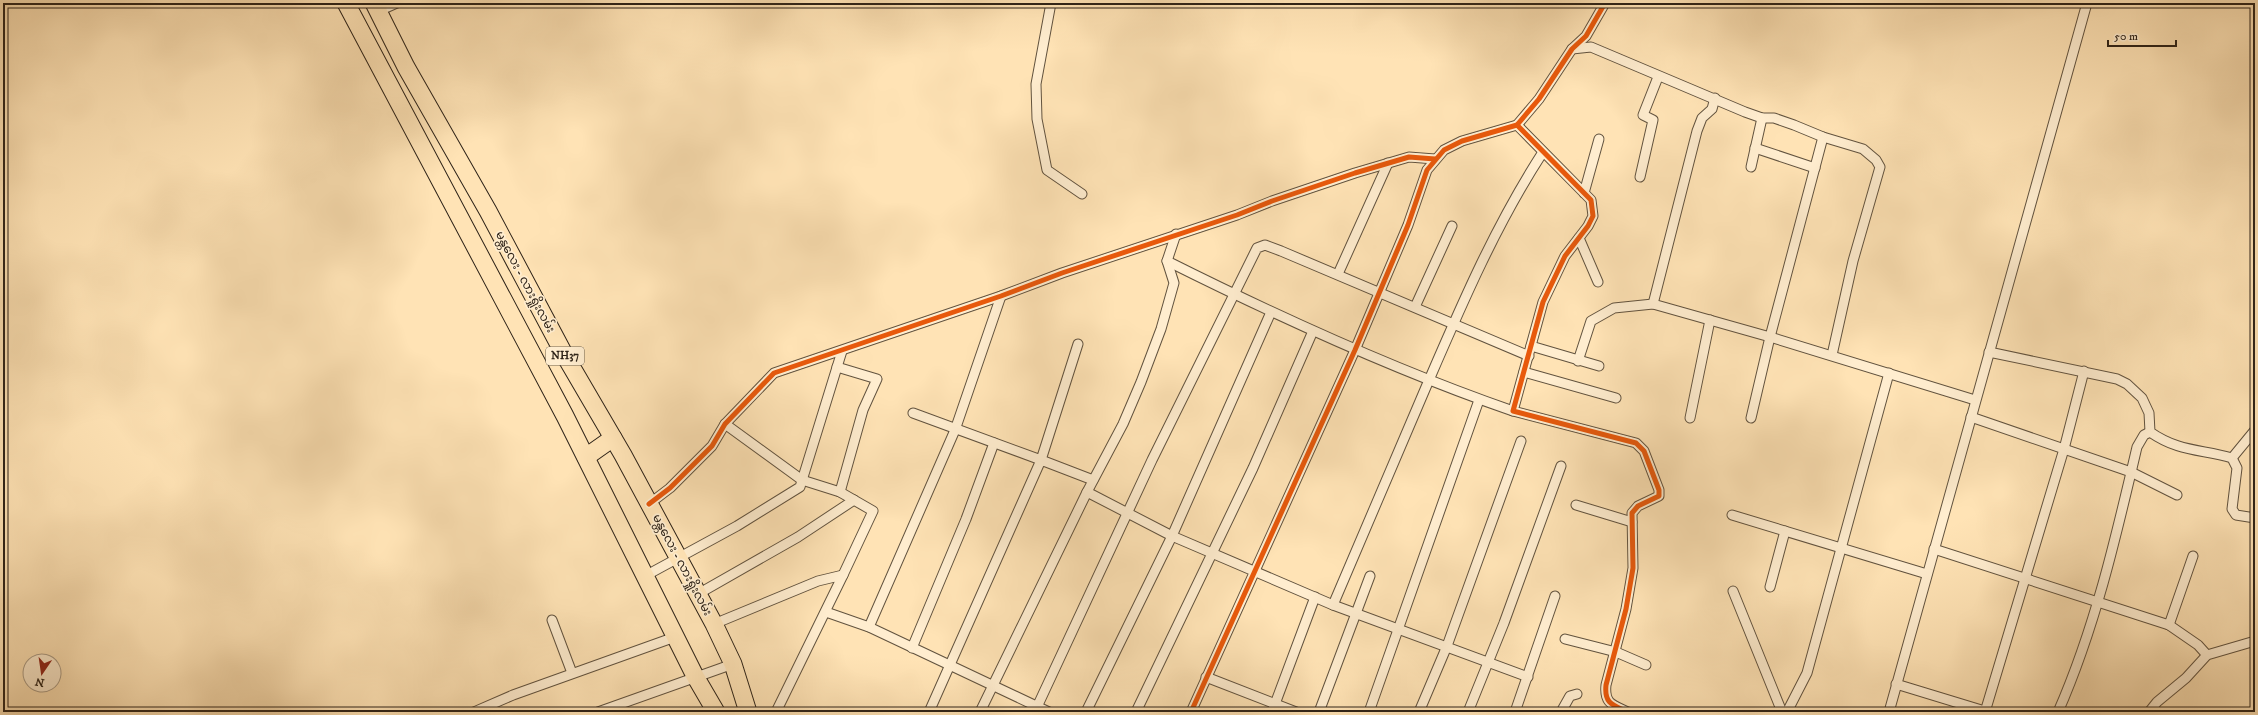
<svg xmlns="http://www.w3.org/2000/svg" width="2258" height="715" viewBox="0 0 2258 715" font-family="'IM FELL DW Pica','Noto Sans Myanmar',serif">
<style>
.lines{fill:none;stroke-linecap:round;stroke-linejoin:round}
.street-casing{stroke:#62533f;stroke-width:11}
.highway-casing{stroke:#2e2318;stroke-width:19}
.street{stroke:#ffedcf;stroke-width:9}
.highway{stroke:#ffe3b5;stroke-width:17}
.cycleway-casing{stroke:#ffedcf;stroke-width:8}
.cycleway{stroke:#e8590c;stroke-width:5}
.labels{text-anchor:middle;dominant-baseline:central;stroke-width:3.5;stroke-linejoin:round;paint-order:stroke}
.shield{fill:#ffedcf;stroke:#6d604f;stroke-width:1}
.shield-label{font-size:11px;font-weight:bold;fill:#2e2318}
.street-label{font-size:12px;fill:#2e2318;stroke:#ffedcf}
</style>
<rect width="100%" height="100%" fill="#ffe3b5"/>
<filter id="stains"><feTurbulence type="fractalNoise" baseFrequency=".005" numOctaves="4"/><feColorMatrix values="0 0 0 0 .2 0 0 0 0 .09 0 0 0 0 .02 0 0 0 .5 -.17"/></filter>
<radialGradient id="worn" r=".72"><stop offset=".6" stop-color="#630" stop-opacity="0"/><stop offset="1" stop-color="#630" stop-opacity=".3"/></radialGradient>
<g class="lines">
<defs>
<g id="street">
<polyline points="1051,3 1036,84 1037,119 1047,170 1082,194"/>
<polyline points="379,11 397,3"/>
<polyline points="1572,49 1591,47 1745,112 1762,118 1774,118 1794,125 1823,137 1863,149 1876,160 1880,167 1853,261 1832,355"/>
<polyline points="1715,98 1712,109 1702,118 1697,131 1653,304 1770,337 1975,400"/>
<path d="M1517,125L1591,200L1593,216L1588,226L1565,256L1543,302L1513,411L1636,443L1644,451L1659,490V496L1638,506L1632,513L1633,568L1626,609L1606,685C1604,704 1613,705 1628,712"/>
<polyline points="1755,148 1815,168"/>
<polyline points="1751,167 1762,118"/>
<polyline points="1640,177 1653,120 1643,115 1658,77"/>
<polyline points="1584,193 1599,139"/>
<polyline points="1579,238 1598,282"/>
<path d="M1167,261C1279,317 1394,370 1513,411"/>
<polyline points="1338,274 1388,163"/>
<polyline points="1415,307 1452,226"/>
<polyline points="1531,346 1599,366"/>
<path d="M1989,352L2117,379L2127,384L2142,398L2149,413L2150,432C2179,452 2200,449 2232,458L2237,468L2232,509L2236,515L2255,518"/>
<polyline points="1578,361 1591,321 1614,308 1653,304"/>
<polyline points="837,367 877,379 863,410 840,492"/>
<polyline points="1524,372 1616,398"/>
<polyline points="913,413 1041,460 1078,344"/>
<polyline points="1971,417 2131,472 2177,495"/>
<polyline points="1690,418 1710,320"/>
<polyline points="1751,418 1770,337 1823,137"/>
<polyline points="725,424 802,480 840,492 873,511 843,575"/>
<polyline points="2232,458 2255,430"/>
<polyline points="1087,492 1172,536 1333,605 1528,677"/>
<polyline points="649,504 670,488 712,446 725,424 774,373 1001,296 1062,273 1237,215 1272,201 1355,173 1409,157 1435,159"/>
<polyline points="1576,505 1632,522"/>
<polyline points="1732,515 1927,574"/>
<polyline points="1934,549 2169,625 2198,645 2207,655"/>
<polyline points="645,576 737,526 800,487 842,351"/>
<polyline points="1770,587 1785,531"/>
<polyline points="1733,591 1782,712"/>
<polyline points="698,594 798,537 854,500"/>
<path d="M1333,605C1364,533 1395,460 1426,387C1461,306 1495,226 1543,152"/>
<polyline points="826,612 869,627 1049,712"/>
<polyline points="552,620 572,673"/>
<polyline points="714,624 818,581 843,575 776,712"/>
<polyline points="2169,625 2193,556"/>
<polyline points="869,627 955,430 1001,296"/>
<polyline points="1565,639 1616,652 1646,665"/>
<polyline points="912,648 966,519 994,443"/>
<polyline points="1206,677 1296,712"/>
<polyline points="1896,684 1988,712"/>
<polyline points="1037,707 1152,460 1257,248 1265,245 1281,251 1529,356"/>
<polyline points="474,712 513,695 675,637"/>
<polyline points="598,712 733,664"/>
<polyline points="929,712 1041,460 1093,480"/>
<polyline points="980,712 1087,492 1123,424 1141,382 1161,329 1174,283 1167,261 1176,234"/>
<polyline points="1086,712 1172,536 1271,312"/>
<polyline points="1136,712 1253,468 1313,331"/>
<polyline points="1191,712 1355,350 1408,225 1427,170 1444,150 1462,141 1517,125 1539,99 1572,49 1586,36 1605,3"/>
<polyline points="1272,712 1315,597"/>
<polyline points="1319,712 1370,576"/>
<polyline points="1369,712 1479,400"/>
<polyline points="1419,712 1447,646 1521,441"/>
<polyline points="1468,712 1504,623 1561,466"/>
<polyline points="1515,712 1555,596"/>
<polyline points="1561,712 1570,696 1577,694"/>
<polyline points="1787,712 1807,673 1889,373"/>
<polyline points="1889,712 2087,3"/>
<polyline points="1985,712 2064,449 2084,371"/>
<path d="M2058,712C2095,628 2116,537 2137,447L2144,435L2150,432"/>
<polyline points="2149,712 2157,702 2186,678 2207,655 2255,641"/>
</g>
<g id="highway">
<polyline points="346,3 565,416 695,676 716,712"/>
<polyline points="374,3 406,67 488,211 564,354 623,455 714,624 733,664 748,712"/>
<polyline points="586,457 613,438"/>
</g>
</defs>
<use href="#street" class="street-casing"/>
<use href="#highway" class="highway-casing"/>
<use href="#street" class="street"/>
<use href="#highway" class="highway"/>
<defs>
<g id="cycleway">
<path d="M1517,125L1591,200L1593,216L1588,226L1565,256L1543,302L1513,411L1636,443L1644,451L1659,490V496L1638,506L1632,513L1633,568L1626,609L1606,685C1604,704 1613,705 1628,712"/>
<polyline points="649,504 670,488 712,446 725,424 774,373 1001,296 1062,273 1237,215 1272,201 1355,173 1409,157 1435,159"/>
<polyline points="1191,712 1355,350 1408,225 1427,170 1444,150 1462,141 1517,125 1539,99 1572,49 1586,36 1605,3"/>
</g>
</defs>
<use href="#cycleway" class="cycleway-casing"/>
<use href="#cycleway" class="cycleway"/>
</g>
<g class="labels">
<rect class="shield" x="546" y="347" width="38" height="18" rx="3"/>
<g class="shield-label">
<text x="565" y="356">NH37</text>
</g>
<g class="street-label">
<text transform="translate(525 282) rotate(62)">မန္တလေး - လားရှိုးလမ်း</text>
<text transform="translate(682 565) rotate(62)">မန္တလေး - လားရှိုးလမ်း</text>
</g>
</g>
<rect width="2258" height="715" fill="none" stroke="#ffe3b5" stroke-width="16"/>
<rect x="4" y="4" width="2250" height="707" fill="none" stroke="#2e2318" stroke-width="2"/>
<rect x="8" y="8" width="2242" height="699" fill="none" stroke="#2e2318"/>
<g transform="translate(42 673) rotate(193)"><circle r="19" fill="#ffedcf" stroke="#ab9c86"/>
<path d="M0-3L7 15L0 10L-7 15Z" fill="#8f2418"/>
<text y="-6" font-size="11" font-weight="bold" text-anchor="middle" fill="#2e2318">N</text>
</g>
<path d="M2108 40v6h68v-6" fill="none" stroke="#2e2318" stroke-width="2"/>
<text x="2114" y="40" font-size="12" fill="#2e2318" stroke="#ffedcf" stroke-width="3" paint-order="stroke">50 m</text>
<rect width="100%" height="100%" filter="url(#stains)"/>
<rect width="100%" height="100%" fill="url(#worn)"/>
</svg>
